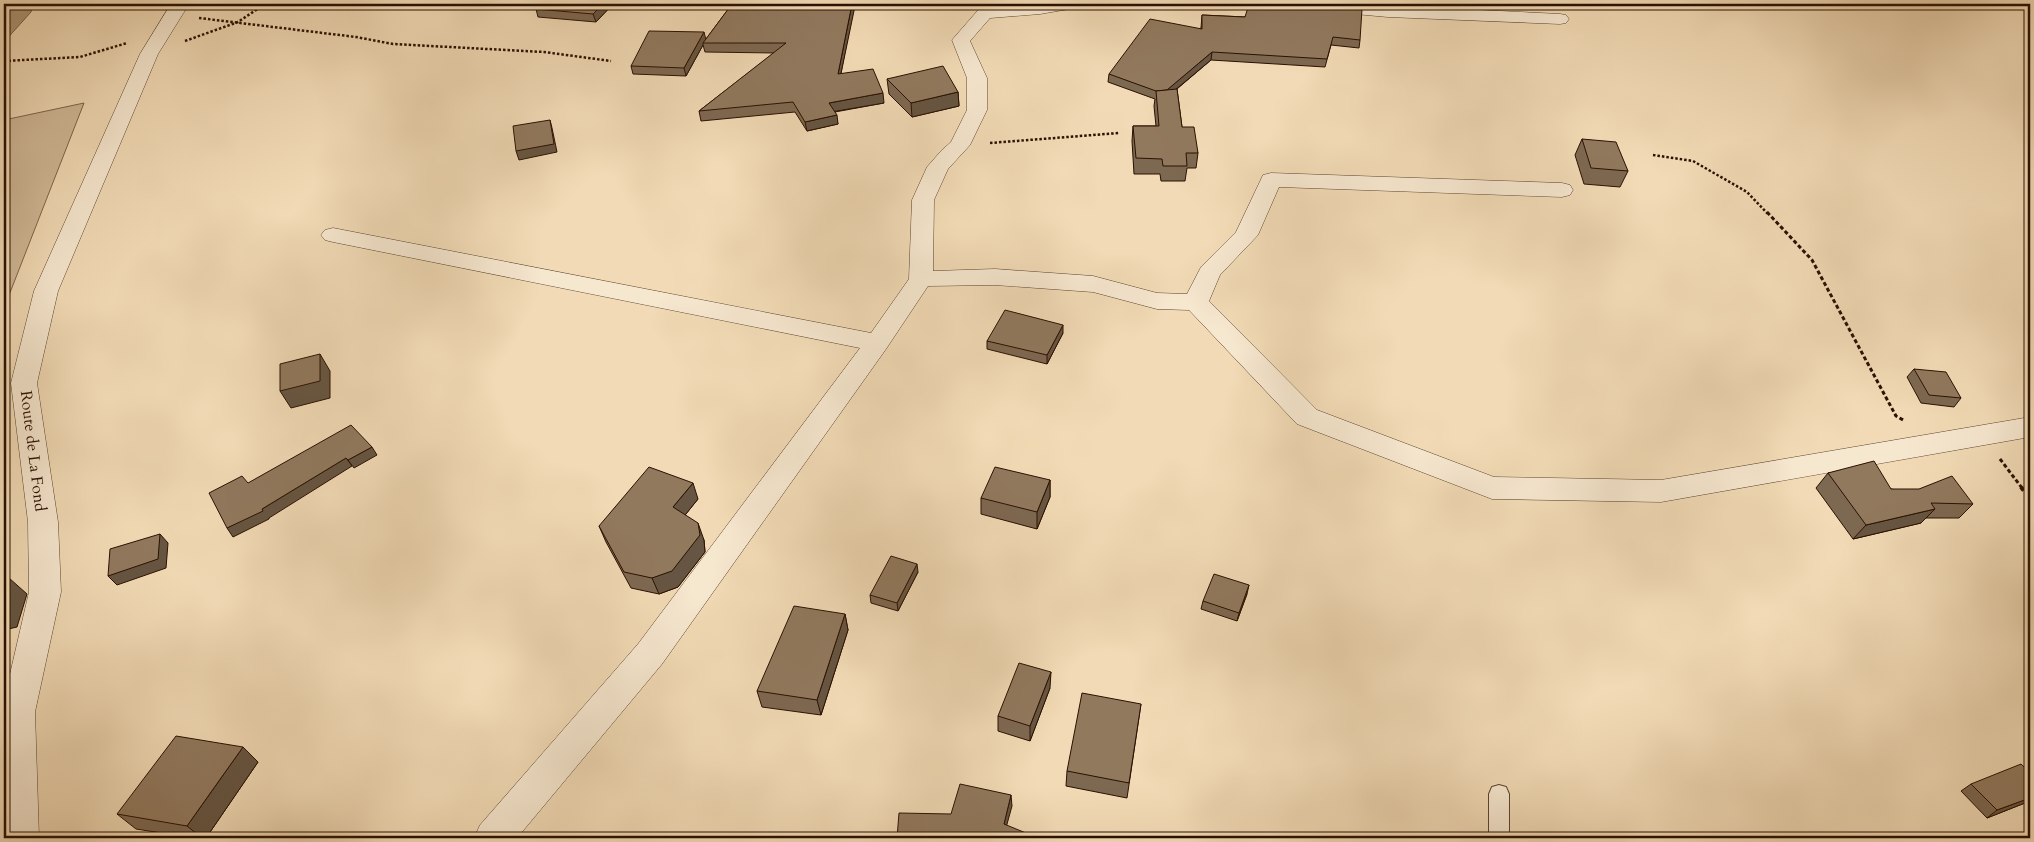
<svg xmlns="http://www.w3.org/2000/svg" width="2034" height="842" viewBox="0 0 2034 842" font-family="Cardo,serif">
<style>
.green{fill:#cfb896;stroke:#7c644b}
.water{fill:#ad9577;stroke:#796047}
.lines{fill:none;stroke-linecap:round;stroke-linejoin:round}
.service-casing{stroke:#5c422d;stroke-width:2}
.minor-casing{stroke:#5c422d;stroke-width:1}
.tertiary-casing{stroke:#5c422d;stroke-width:1}
.path-far2{stroke:#2a1000;stroke-width:2.5;stroke-dasharray:2.5 2;stroke-linecap:butt}
.path-far1{stroke:#2a1000;stroke-width:3;stroke-dasharray:4 2.5;stroke-linecap:butt}
.path{stroke:#2a1000;stroke-width:4;stroke-dasharray:4.5 3;stroke-linecap:butt}
.service{fill:#f6e7cf;fill-rule:evenodd}
.minor{fill:#f6e7cf;fill-rule:evenodd}
.tertiary{fill:#f6e7cf;fill-rule:evenodd}
.wall{fill:#7d6851;stroke:#2a1000}
.shaded-wall{fill:#665542;stroke:#2a1000}
.building{fill:#91795e;stroke:#2a1000}
.labels{text-anchor:middle;dominant-baseline:central;stroke-width:4;stroke-linejoin:round;paint-order:stroke}
.street-label{font-size:16px;fill:#2a1000;stroke:#f6e7cf}
</style>
<rect width="100%" height="100%" fill="#f1dab5"/>
<filter id="stains"><feTurbulence type="fractalNoise" baseFrequency=".004" numOctaves="4"/><feColorMatrix values="0 0 0 0 .2 0 0 0 0 .09 0 0 0 0 .02 0 0 0 .5 -.17"/></filter>
<radialGradient id="worn" r=".72"><stop offset=".6" stop-color="#630" stop-opacity="0"/><stop offset="1" stop-color="#630" stop-opacity=".3"/></radialGradient>
<polygon class="green" points="84,103 4,308 4,120"/>
<polygon class="water" points="4,4 33,4 31,12 4,42"/>
<g class="lines">
<defs>
<polygon id="service" points="1499,785 1506,787 1509,794 1509,838 1489,838 1489,794 1492,787"/>
<g id="minor">
<polygon points="1039,4 1078,4 1075,8 1040,14 990,18 970,41 987,78 987,110 970,145 948,169 934,200 933,271 995,269 1093,276 1157,293 1187,294 1201,267 1236,232 1263,175 1271,173 1562,183 1570,185 1573,190 1570,195 1562,197 1279,187 1258,235 1220,275 1209,301 1317,410 1494,477 1661,480 2030,417 2030,437 1661,502 1492,499 1297,424 1189,310 1157,309 1093,292 995,285 928,286 886,349 662,664 517,838 474,838 480,825 638,644 860,348 333,242 325,240 321,235 325,230 333,228 871,333 909,279 912,200 927,167 941,151 951,142 967,110 967,78 952,40 979,9"/>
<polygon points="1291,4 1356,4 1560,14 1566,15 1569,19 1566,23 1560,24 1388,17 1300,9 1294,8"/>
</g>
<polygon id="tertiary" points="171,4 189,4 158,54 58,291 37,383 58,522 61,592 35,712 39,838 4,838 4,700 29,592 28,522 11,383 34,291 140,54"/>
</defs>
<use href="#service" class="service-casing"/>
<use href="#minor" class="minor-casing"/>
<use href="#tertiary" class="tertiary-casing"/>
<g class="path-far2">
<polyline points="199,18 356,37 393,44 544,52 611,61"/>
<polyline points="185,41 238,22 265,4"/>
<polyline points="4,61 80,57 127,43"/>
<polyline points="990,143 1119,133"/>
<polyline points="1653,155 1693,161 1747,192 1768,214"/>
</g>
<g class="path-far1">
<polyline points="1767,212 1812,260 1896,416 1905,421"/>
<polyline points="2000,459 2022,488"/>
</g>
<polyline class="path" points="2021,487 2030,499"/>
<use href="#service" class="service"/>
<use href="#minor" class="minor"/>
<use href="#tertiary" class="tertiary"/>
</g>
<g class="wall">
<polygon points="613,4 596,22 538,17 536,9"/>
<polygon points="732,4 854,4 841,73 884,103 835,112 838,124 807,131 795,112 701,121 699,111 774,53 705,52 703,45 686,76 633,74 631,66 706,39"/>
<polygon points="1284,4 1307,4 1360,40 1359,48 1331,45 1325,67 1211,60 1177,89 1182,127 1198,153 1196,168 1187,168 1185,181 1161,181 1160,174 1134,174 1132,141 1133,126 1156,126 1154,106 1155,99 1108,82 1109,74 1201,28 1202,15 1245,17 1284,8"/>
<polygon points="887,79 958,92 959,106 912,117 889,94"/>
<polygon points="1582,139 1628,171 1620,187 1584,184 1575,155"/>
<polygon points="1063,333 1047,364 987,349 987,341"/>
<polygon points="1914,369 1961,398 1954,407 1921,403 1907,377"/>
<polygon points="1828,473 1891,489 1973,504 1959,518 1926,518 1921,523 1853,539 1816,488"/>
<polygon points="1050,480 1050,497 1037,529 981,514 981,498"/>
<polygon points="698,499 685,515 704,540 705,552 678,587 659,594 631,588 606,542 599,526"/>
<polygon points="918,572 898,611 871,603 870,595"/>
<polygon points="1247,594 1237,621 1201,609 1203,601"/>
<polygon points="845,614 848,630 821,715 762,707 757,691"/>
<polygon points="1050,688 1030,741 998,731 998,716"/>
<polygon points="1141,704 1127,798 1066,786 1067,771"/>
<polygon points="258,762 206,838 194,838 136,829 117,814"/>
<polygon points="1971,784 2030,801 1987,818 1961,791"/>
</g>
<g class="shaded-wall">
<polygon points="603,4 613,4 596,22 593,14"/>
<polygon points="852,4 854,4 855,6 839,83 838,74"/>
<polygon points="704,32 706,40 703,43 703,45 686,76 684,68"/>
<polygon points="1212,52 1211,60 1162,101 1163,93"/>
<polygon points="958,92 959,106 912,117 911,103"/>
<polygon points="883,93 884,103 831,112 829,103"/>
<polygon points="837,115 838,124 807,131 805,122"/>
<polygon points="550,120 552,128 557,152 519,160 516,151"/>
<polygon points="1063,325 1063,333 1047,364 1047,355"/>
<polygon points="320,354 330,371 330,398 291,408 280,391"/>
<polygon points="372,447 377,455 354,468 348,460"/>
<polygon points="346,458 352,466 269,518 269,519 233,537 227,528 262,509"/>
<polygon points="1050,480 1050,497 1037,529 1037,512"/>
<polygon points="693,483 698,499 678,524 673,507"/>
<polygon points="1935,509 1921,523 1853,539 1866,525"/>
<polygon points="698,523 704,540 705,552 678,587 659,594 652,578"/>
<polygon points="160,534 168,543 166,568 117,585 108,576"/>
<polygon points="917,564 918,572 898,611 897,603"/>
<polygon points="9,578 27,594 17,627 4,630 4,594"/>
<polygon points="1249,585 1247,594 1237,621 1239,613"/>
<polygon points="845,614 848,630 821,715 817,700"/>
<polygon points="1051,672 1050,688 1030,741 1030,726"/>
<polygon points="243,747 258,762 206,838 202,838 187,826"/>
<polygon points="1011,795 1012,806 1004,835 1004,824"/>
<polygon points="2030,798 2030,801 1987,818 1997,810"/>
</g>
<g class="building">
<polygon points="540,4 603,4 593,14 536,9"/>
<polygon points="732,4 852,4 838,74 873,69 883,93 829,103 837,115 805,122 793,102 699,111 786,43 703,43"/>
<polygon points="1249,4 1285,8 1285,4 1307,4 1362,9 1360,40 1333,37 1327,59 1212,52 1167,90 1156,91 1109,74 1150,19 1202,29 1202,15 1245,17"/>
<polygon points="649,31 704,32 684,68 631,66"/>
<polygon points="943,66 958,92 911,103 887,79"/>
<polygon points="1177,89 1182,127 1194,127 1198,153 1186,153 1187,166 1163,166 1162,159 1136,158 1133,126 1159,126 1156,91"/>
<polygon points="550,120 554,144 516,151 513,126"/>
<polygon points="1582,139 1616,142 1628,171 1591,168"/>
<polygon points="1005,310 1063,325 1047,355 987,341"/>
<polygon points="320,354 320,381 280,391 280,364"/>
<polygon points="1914,369 1946,372 1961,398 1929,395"/>
<polygon points="351,425 372,447 348,460 346,458 262,509 263,511 227,528 209,493 242,476 248,483"/>
<polygon points="1874,461 1891,489 1919,489 1952,476 1973,504 1931,503 1935,509 1866,525 1828,473"/>
<polygon points="649,467 693,483 673,507 698,523 700,535 672,571 652,578 624,572 599,526"/>
<polygon points="995,467 1050,480 1037,512 981,498"/>
<polygon points="160,534 158,559 108,576 110,549"/>
<polygon points="891,556 917,564 897,603 870,595"/>
<polygon points="1214,574 1249,585 1239,613 1203,601"/>
<polygon points="9,578 4,594 4,579"/>
<polygon points="794,606 845,614 817,700 757,691"/>
<polygon points="1019,663 1051,672 1030,726 998,716"/>
<polygon points="1082,693 1141,704 1129,783 1067,771"/>
<polygon points="176,736 243,747 187,826 117,814"/>
<polygon points="2021,764 2030,773 2030,798 1997,810 1971,784"/>
<polygon points="960,784 1011,795 1004,824 1038,838 897,838 899,813 951,814"/>
</g>
<g class="labels">
<g class="street-label">
<text transform="translate(33 451) rotate(83)">Route de La Fond</text>
</g>
</g>
<rect width="2034" height="842" fill="none" stroke="#f1dab5" stroke-width="20"/>
<rect x="5" y="5" width="2024" height="832" fill="none" stroke="#2a1000" stroke-width="2.5"/>
<rect x="10" y="10" width="2014" height="822" fill="none" stroke="#2a1000"/>
<rect width="100%" height="100%" filter="url(#stains)"/>
<rect width="100%" height="100%" fill="url(#worn)"/>
</svg>
